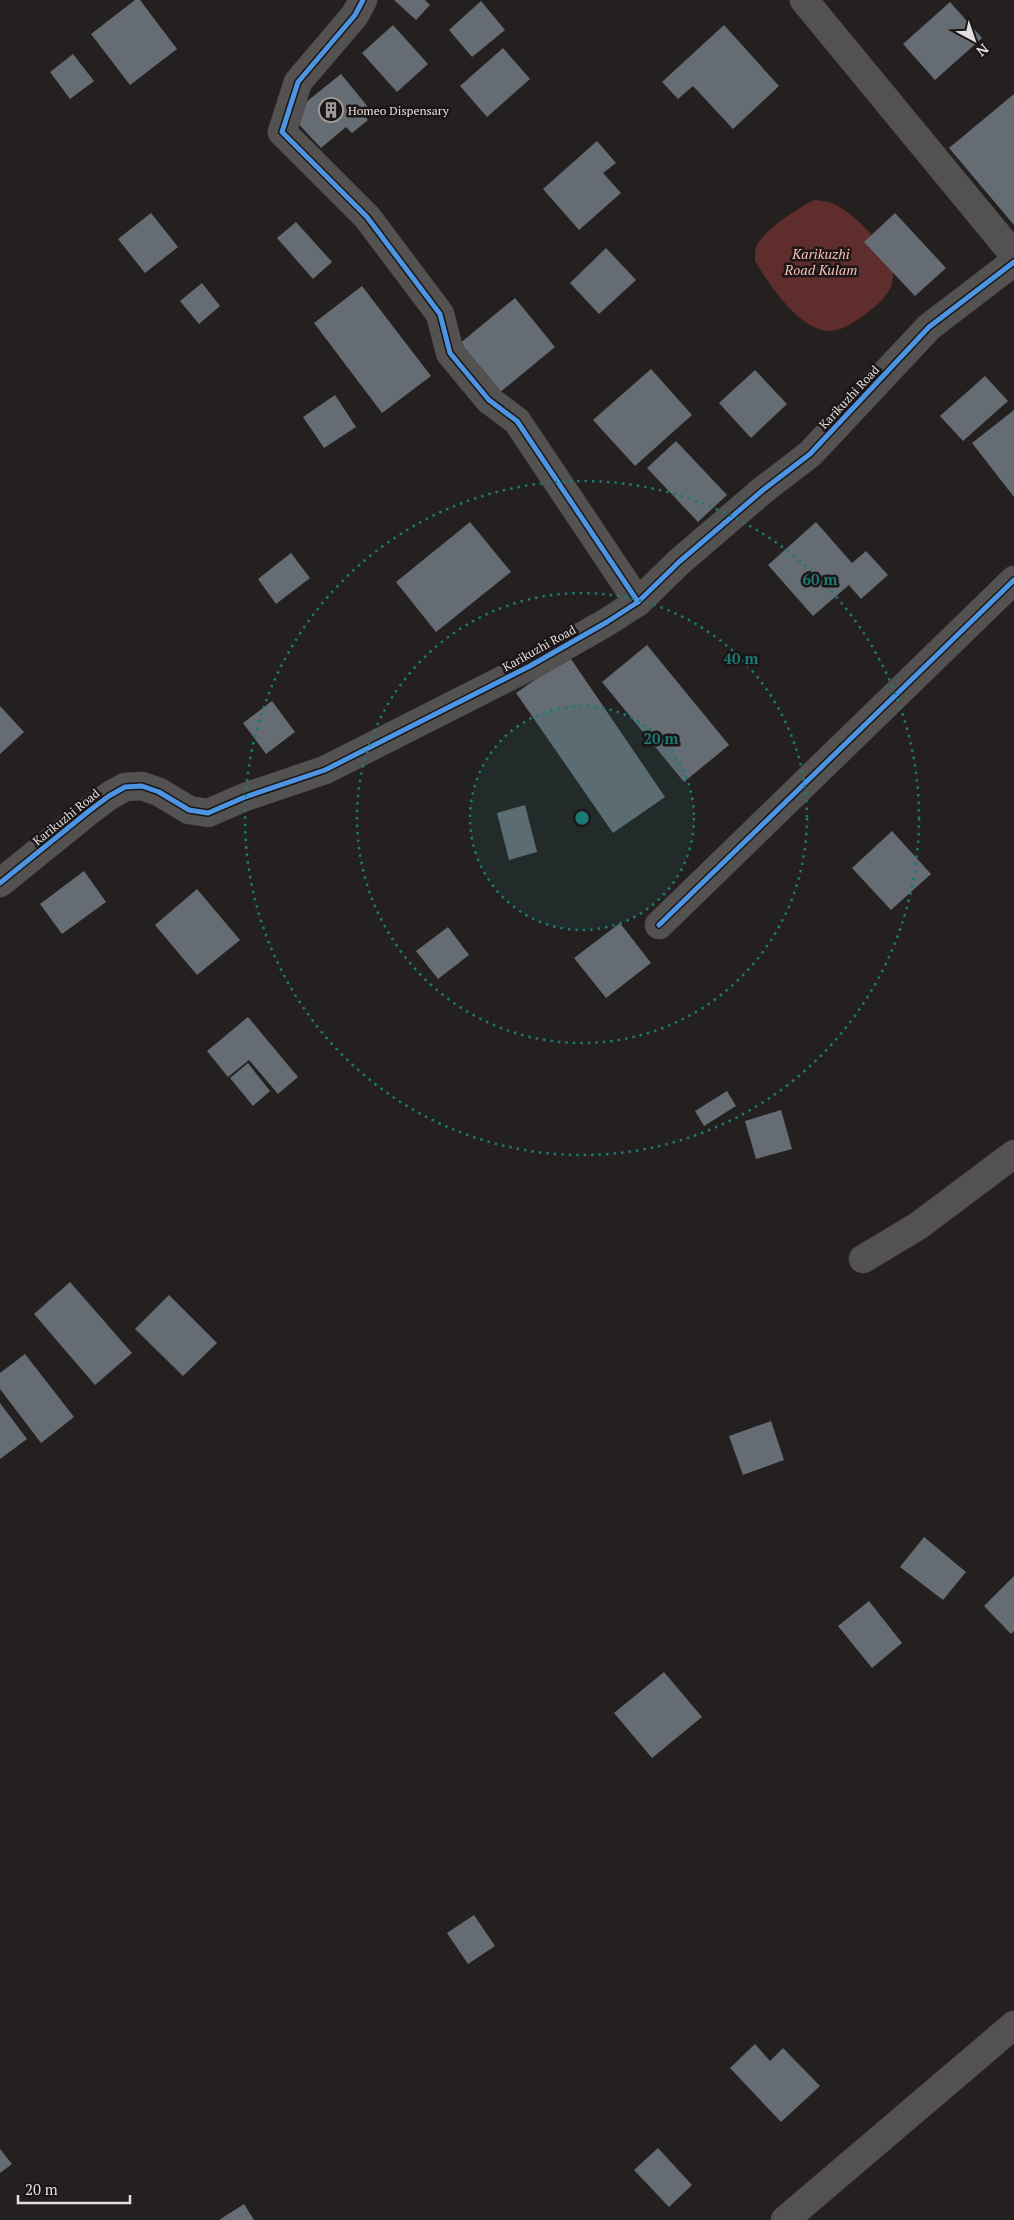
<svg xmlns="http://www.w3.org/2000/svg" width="1014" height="2220" viewBox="0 0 1014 2220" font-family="'PT Serif',serif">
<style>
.water{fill:#5f2d2b}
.building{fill:#656c74}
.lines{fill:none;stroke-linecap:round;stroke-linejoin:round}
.street-casing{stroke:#403c3c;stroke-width:29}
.secondary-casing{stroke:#403c3c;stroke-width:29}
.street{stroke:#545151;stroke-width:28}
.secondary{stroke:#545151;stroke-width:28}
.cycleway-casing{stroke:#1b1615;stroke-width:8}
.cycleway{stroke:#4d94e3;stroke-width:5}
.ring{fill:none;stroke:#1a7b74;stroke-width:2.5;stroke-dasharray:2.5 5}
.labels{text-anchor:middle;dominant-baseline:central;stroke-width:5;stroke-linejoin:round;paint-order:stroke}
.poi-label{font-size:12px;fill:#e3dede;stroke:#1b1615;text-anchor:start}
.street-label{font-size:12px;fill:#e3dede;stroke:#1b1615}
.water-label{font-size:14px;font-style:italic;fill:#f6beb9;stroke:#1b1615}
.centre{fill:#1a7b74;stroke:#1b1615;stroke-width:2.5}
.ring-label{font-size:15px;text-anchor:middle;font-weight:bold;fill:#1a7b74;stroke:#1b1615;stroke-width:5;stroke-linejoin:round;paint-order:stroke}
</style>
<rect width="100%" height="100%" fill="#24201f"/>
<path class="water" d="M814,200C819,201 827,201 832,203C854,212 894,253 893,277C892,293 879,304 867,313C856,321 844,330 830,331C800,332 768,283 755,261C755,256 755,249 757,245C766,228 797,209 814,200Z"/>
<g class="building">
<polygon points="135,0 140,0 177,49 130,85 91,34"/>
<polygon points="394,0 425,0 430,5 416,20"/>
<polygon points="481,1 505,30 472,57 449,30"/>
<polygon points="950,2 982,38 935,80 903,44"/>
<polygon points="393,25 428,64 397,92 362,53"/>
<polygon points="724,25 779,86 733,129 693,86 678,99 662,82"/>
<polygon points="503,48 530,79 487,117 460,86"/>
<polygon points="73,54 94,81 70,99 50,72"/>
<polygon points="341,74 368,107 362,113 368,120 352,133 346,127 321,148 290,115"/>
<polygon points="1014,94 1014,225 949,148"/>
<polygon points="597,141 616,163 603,173 621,193 579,230 543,189"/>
<polygon points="151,213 178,247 145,273 118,239"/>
<polygon points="895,213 946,268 915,296 864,242"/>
<polygon points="296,222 332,262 313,279 277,238"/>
<polygon points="606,248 636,280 599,314 570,283"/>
<polygon points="202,283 220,306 199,324 180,301"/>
<polygon points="362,286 431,376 382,413 314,323"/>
<polygon points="515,298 555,347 493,398 453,349"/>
<polygon points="651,369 692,415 635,466 593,420"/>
<polygon points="755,370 787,404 751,438 719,403"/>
<polygon points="985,376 1008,401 963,441 940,416"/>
<polygon points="335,395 356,427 324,448 303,417"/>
<polygon points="1014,410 1014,497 972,443"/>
<polygon points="676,441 727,495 698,522 647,468"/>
<polygon points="470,522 511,572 436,632 396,582"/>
<polygon points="816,522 852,563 866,551 888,575 861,599 849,585 813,616 768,565"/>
<polygon points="291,553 310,578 276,604 258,579"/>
<polygon points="647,645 729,745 684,782 602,682"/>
<polygon points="569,656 665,797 613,833 516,693"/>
<polygon points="272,701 295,732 266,754 243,723"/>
<polygon points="0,706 24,732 0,754"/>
<polygon points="525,805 537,852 509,860 497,813"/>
<polygon points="892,831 931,874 891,910 852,868"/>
<polygon points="84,871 106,902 62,934 40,904"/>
<polygon points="197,889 240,940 197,975 155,925"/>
<polygon points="620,923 651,963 606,998 574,958"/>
<polygon points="448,927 469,955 438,979 416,951"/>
<polygon points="248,1017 298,1077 278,1094 249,1060 228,1077 207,1051"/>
<polygon points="248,1063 270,1091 253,1106 230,1078"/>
<polygon points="727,1091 736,1106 704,1126 695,1111"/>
<polygon points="781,1110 792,1149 756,1159 745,1121"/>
<polygon points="70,1282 132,1353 95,1385 34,1314"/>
<polygon points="169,1295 217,1343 183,1376 135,1329"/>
<polygon points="25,1354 74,1417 41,1443 0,1389 0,1373"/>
<polygon points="0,1403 27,1439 0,1459"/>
<polygon points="771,1421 784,1460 743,1475 729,1436"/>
<polygon points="924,1537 966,1572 943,1600 900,1567"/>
<polygon points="1014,1576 1014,1631 1011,1634 984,1606"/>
<polygon points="869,1601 902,1643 872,1668 838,1626"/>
<polygon points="664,1672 702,1717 652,1758 614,1713"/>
<polygon points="474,1915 495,1946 468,1964 447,1933"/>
<polygon points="755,2044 770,2061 783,2048 820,2086 781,2122 730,2068"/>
<polygon points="658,2148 692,2185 669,2207 634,2170"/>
<polygon points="0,2149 12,2164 0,2173"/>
<polygon points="244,2204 254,2220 219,2220"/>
</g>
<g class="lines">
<defs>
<g id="street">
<polyline points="363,0 355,15 298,82 282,132 367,217 440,314 450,353 489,400 517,421 638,602"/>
<polyline points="0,883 89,811 109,796 125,787 142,786 159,792 189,810 208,813 245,797 325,770 530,666 607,622 638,602 679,562 763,490 810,454 929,327 1014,262"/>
<polyline points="659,925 1014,580"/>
<polyline points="863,1259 918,1226 1014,1154"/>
</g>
<g id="secondary">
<polyline points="804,0 1014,255"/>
<polyline points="785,2220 1014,2025"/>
</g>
</defs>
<use href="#street" class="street-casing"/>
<use href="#secondary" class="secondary-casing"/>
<use href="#street" class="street"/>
<use href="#secondary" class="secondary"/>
<defs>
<g id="cycleway">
<polyline points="363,0 355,15 298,82 282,132 367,217 440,314 450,353 489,400 517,421 638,602"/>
<polyline points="0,883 89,811 109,796 125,787 142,786 159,792 189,810 208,813 245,797 325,770 530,666 607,622 638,602 679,562 763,490 810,454 929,327 1014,262"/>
<polyline points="659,925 1014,580"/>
</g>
</defs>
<use href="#cycleway" class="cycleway-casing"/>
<use href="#cycleway" class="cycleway"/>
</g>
<circle cx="582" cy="818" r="112" fill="#1a7b74" fill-opacity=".12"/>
<g class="ring">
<circle cx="582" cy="818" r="112"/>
<circle cx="582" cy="818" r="225"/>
<circle cx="582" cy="818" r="337"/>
</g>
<defs>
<symbol id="building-ring" viewBox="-11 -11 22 22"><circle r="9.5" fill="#1b1615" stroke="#a09c9b" stroke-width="1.5"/><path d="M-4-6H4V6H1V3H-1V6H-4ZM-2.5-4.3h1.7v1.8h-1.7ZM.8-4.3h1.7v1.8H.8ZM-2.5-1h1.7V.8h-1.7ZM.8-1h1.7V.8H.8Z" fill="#a09c9b"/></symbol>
</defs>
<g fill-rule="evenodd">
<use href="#building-ring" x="317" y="96" width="28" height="28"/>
</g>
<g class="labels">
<g class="poi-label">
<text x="348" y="110">Homeo Dispensary</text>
</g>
<g class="street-label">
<text transform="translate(849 397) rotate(-47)">Karikuzhi Road</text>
<text transform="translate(539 648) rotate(-29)">Karikuzhi Road</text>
<text transform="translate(66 817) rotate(-39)">Karikuzhi Road</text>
</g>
<g class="water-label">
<text x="821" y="253">Karikuzhi<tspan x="821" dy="16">Road Kulam</tspan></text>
</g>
</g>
<circle cx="582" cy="818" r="8" class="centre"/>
<g class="ring-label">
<text x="820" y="585">60 m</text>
<text x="741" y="664">40 m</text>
<text x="661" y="744">20 m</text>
</g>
<g transform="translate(974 40) rotate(140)" stroke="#1b1615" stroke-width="4" paint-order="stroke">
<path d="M0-4L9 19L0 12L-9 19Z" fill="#e3dede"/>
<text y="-8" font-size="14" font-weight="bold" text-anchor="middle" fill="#e3dede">N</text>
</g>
<path d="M18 2195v8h112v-8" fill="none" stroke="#e3dede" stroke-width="2.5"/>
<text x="25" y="2195" font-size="15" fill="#e3dede" stroke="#1b1615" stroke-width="4" paint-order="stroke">20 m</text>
</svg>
